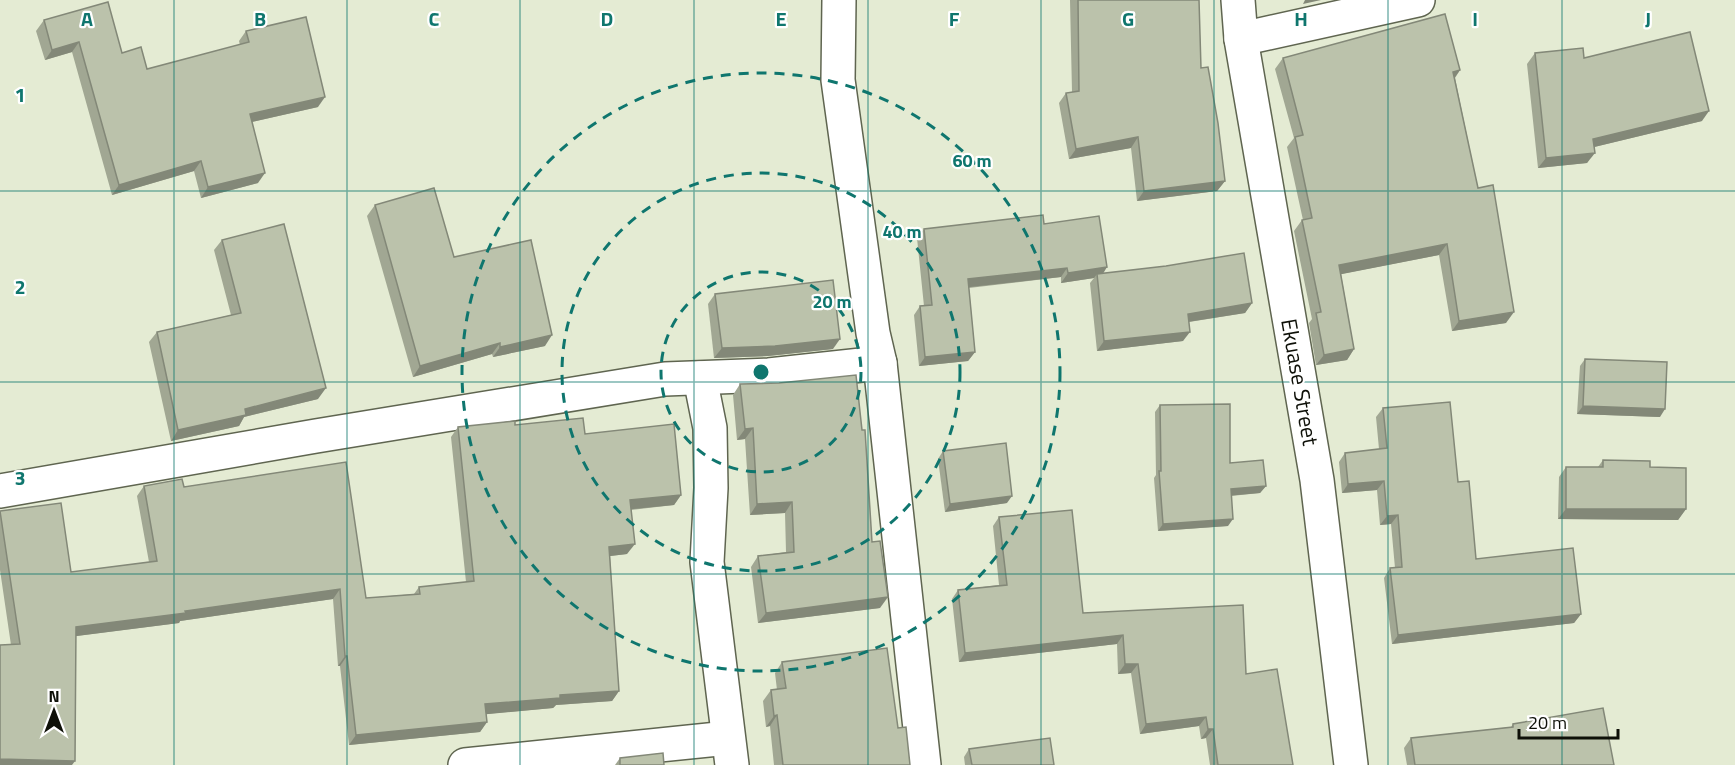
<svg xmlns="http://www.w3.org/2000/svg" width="1735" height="765" viewBox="0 0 1735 765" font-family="'Titillium Web',sans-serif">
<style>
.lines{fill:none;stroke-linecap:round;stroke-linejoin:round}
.minor-casing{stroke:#5f6550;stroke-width:36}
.minor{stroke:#fff;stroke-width:33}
.wall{fill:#a1a793}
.shaded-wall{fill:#838878}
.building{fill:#bbc2ab;stroke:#838878;stroke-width:1.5}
.grid{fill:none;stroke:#0f766e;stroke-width:1.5;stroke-opacity:0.55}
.ring{fill:none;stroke:#0f766e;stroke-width:3;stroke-dasharray:10 8}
.labels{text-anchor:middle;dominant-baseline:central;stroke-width:4.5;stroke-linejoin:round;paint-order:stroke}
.street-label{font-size:22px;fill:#0e1008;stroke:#fff}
.grid-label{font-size:20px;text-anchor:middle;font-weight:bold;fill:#0f766e;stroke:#fff;stroke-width:4.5;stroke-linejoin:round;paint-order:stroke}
.centre{fill:#0f766e;stroke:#fff;stroke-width:3}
.ring-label{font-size:18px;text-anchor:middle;font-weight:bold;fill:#0f766e;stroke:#fff;stroke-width:4.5;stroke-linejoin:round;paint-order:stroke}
</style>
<rect width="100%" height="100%" fill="#e4ebd3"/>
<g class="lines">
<defs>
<g id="minor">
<polyline points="839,0 838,80 873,333 880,363 924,765"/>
<polyline points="1238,0 1241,39 1317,480 1351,765"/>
<polyline points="1241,39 1418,0"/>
<polyline points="700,378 710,428 711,488 707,562 732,765"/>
<polyline points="0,491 316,436 665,379 769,375 880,363"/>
<polyline points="465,765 728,738"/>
</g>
</defs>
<use href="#minor" class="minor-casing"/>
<use href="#minor" class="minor"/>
</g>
<g class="wall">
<polygon points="1070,0 1199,0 1201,68 1225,181 1217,191 1137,201 1131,148 1069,159 1059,103 1066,93 1072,92"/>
<polygon points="44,20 122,53 147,69 240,45 239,41 246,31 318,107 252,122 258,183 201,198 194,171 112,195 72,52 45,60 36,31"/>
<polygon points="1535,53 1584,58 1702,121 1594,147 1587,163 1538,168 1527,64"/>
<polygon points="1283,58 1460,70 1455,78 1506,323 1452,331 1439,255 1341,274 1354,349 1347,360 1316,365 1309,323 1312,319 1294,231 1302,220 1303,220 1287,147 1294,138 1275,69"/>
<polygon points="375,205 454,257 545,346 493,357 492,354 413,377 367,216"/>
<polygon points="1044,224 1103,273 1252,303 1245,313 1189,322 1183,341 1097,351 1090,283 1094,278 1061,283 1061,277 969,288 975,352 968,361 919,366 914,315 920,306 924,306 917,238 924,229"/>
<polygon points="222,240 318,399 244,417 239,426 171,441 149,342 157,332 231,315 214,250"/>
<polygon points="715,294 833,349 768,356 714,358 708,304"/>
<polygon points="1585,359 1660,417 1577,414 1580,366"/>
<polygon points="740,384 872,542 880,608 758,623 751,567 758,556 786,552 785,513 750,515 745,439 737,440 733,395"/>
<polygon points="1160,405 1230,463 1266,486 1260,493 1231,496 1228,526 1158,531 1154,478 1156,475 1155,412"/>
<polygon points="1383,408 1458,482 1476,559 1581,614 1574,623 1392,644 1384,578 1390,568 1395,568 1391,524 1380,525 1377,490 1342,493 1339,462 1345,453 1379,449 1376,417"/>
<polygon points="515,425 585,434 681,495 674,505 631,510 627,554 610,556 619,691 612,701 556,705 553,708 486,714 487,722 480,732 349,745 340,666 338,666 333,599 180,621 179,623 76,636 75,761 11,645 0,570 0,511 71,572 149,562 137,496 144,486 184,487 366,598 414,594 419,587 466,582 451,437 458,427"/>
<polygon points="943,451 1007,503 945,512 938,459"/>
<polygon points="1603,460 1650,467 1686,509 1678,520 1558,519 1559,477 1566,467 1598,467"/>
<polygon points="999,517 1083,613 1246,674 1293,765 1210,765 1206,738 1201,739 1199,726 1140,734 1131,673 1118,674 1117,644 959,662 952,599 958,590 999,585 993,526"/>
<polygon points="782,662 898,728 910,765 774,765 770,726 766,727 763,701 771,690 777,690 775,673"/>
<polygon points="1513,724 1614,765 1407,765 1404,748 1411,738 1511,727"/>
<polygon points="969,749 1054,765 965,765 964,757"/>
<polygon points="620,758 664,765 615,765"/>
</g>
<g class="shaded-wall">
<polygon points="1305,0 1321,0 1303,4"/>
<polygon points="79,42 72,52 45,60 52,50"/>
<polygon points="1460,70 1453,80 1453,72"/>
<polygon points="325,97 318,107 243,124 250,114"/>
<polygon points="1709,111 1702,121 1586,149 1593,139"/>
<polygon points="1138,137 1131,148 1069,159 1076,149"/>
<polygon points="1595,153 1587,163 1538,168 1546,158"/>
<polygon points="201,161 194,171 112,195 119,185"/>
<polygon points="265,173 258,183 201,198 208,187"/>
<polygon points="1225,181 1217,191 1137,201 1144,191"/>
<polygon points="1447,244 1439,255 1332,276 1339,265"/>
<polygon points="1107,267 1101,277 1097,274 1094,278 1061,283 1068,273"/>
<polygon points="1067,268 1061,277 961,288 968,279"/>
<polygon points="1252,303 1245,313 1181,323 1188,314"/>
<polygon points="1514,312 1506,323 1452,331 1459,321"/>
<polygon points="1190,332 1183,341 1097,351 1104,341"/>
<polygon points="552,335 545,346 493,357 500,347"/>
<polygon points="840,339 833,349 768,356 714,358 722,348"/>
<polygon points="500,343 492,354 413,377 420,366"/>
<polygon points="1354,349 1347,360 1316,365 1324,355"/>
<polygon points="975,352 968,361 919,366 925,357"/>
<polygon points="326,388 318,399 244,417 239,426 171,441 178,430 245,409"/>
<polygon points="1583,406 1665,409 1660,417 1577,414"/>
<polygon points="753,428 745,439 737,440 745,429"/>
<polygon points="1384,481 1377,490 1342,493 1348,484"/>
<polygon points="1266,486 1260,493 1226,496 1231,489"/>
<polygon points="681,495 674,505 623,510 630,500"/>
<polygon points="1012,496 1007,503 945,512 950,504"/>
<polygon points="792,502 785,513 750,515 757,504"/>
<polygon points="1566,509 1686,509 1678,520 1558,519"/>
<polygon points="1398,515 1391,524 1380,525 1387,516"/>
<polygon points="1233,519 1228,526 1158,531 1163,524"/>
<polygon points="635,544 627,554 602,557 609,547"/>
<polygon points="340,589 333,599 180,621 179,623 69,637 76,627"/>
<polygon points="888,597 880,608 758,623 766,613"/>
<polygon points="1581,614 1574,623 1392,644 1398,635"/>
<polygon points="1123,635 1117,644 959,662 965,653"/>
<polygon points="345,656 347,656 340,666 338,666"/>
<polygon points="1125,664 1138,664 1131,673 1118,674"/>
<polygon points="619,691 612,701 556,705 553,708 478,715 485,704 560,695"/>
<polygon points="777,715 770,726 766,727 774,716"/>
<polygon points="1206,717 1199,726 1140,734 1146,724"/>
<polygon points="487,722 480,732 349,745 356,735"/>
<polygon points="1208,729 1213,729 1206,738 1201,739"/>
<polygon points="0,759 75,761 72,765 0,765"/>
</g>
<g class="building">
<polygon points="1078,0 1199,0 1201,68 1208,67 1218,123 1225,181 1144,191 1138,137 1076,149 1066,93 1079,91"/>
<polygon points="108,2 122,53 141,47 147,69 249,42 246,31 306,17 325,97 250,114 265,173 208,187 201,161 119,185 79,42 52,50 44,20"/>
<polygon points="1445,14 1460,70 1453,72 1478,188 1493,185 1514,312 1459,321 1447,244 1339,265 1354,349 1324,355 1316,313 1321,312 1302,220 1312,218 1295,137 1303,135 1283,58"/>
<polygon points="1690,32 1709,111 1593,139 1595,153 1546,158 1535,53 1583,48 1584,58"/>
<polygon points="434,188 454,257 531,240 552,335 500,347 500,343 420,366 375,205"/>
<polygon points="1043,215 1044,224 1099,216 1107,267 1068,273 1067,268 968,279 975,352 925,357 920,306 932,305 924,229"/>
<polygon points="284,224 326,388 245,409 246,415 178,430 157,332 241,313 222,240"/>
<polygon points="1244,253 1252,303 1188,314 1190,332 1104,341 1097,274 1166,266"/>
<polygon points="833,280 840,339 775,346 722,348 715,294"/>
<polygon points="1585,359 1667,362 1665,409 1583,406"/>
<polygon points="856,375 862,430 865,430 872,542 880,541 888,597 766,613 758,556 794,552 792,502 757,504 753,428 745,429 740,384 779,383"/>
<polygon points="1450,402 1458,482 1469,481 1476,559 1573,548 1581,614 1398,635 1390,568 1402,567 1398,515 1387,516 1384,481 1348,484 1345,453 1387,448 1383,408"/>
<polygon points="1230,404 1230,463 1263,460 1266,486 1231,489 1233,519 1163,524 1159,471 1161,471 1160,405"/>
<polygon points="583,418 585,434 674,424 681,495 630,500 635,544 609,547 619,691 560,695 560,698 485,704 487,722 356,735 347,656 345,656 340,589 185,611 186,613 76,627 75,761 0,759 0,645 20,644 0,511 61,503 71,572 157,561 144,486 182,479 184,487 346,462 366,598 420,594 419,587 474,581 458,427 515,421 515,425"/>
<polygon points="1006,443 1012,496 950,504 943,451"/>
<polygon points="1603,460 1650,461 1650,467 1686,468 1686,509 1566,509 1566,467 1603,467"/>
<polygon points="1072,510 1083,613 1243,605 1246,674 1277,669 1293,765 1218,765 1213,729 1208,729 1206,717 1146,724 1138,664 1125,664 1123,635 965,653 958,590 1007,585 999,517"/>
<polygon points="887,648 898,728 906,727 910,765 783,765 777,715 774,716 771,690 786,688 782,662"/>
<polygon points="1603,708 1614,765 1415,765 1411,738 1513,727 1513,724"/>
<polygon points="1050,738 1054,765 972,765 969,749"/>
<polygon points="663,753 664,765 620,765 620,758"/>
</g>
<path class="grid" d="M174,0V765M347,0V765M520,0V765M694,0V765M868,0V765M1041,0V765M1214,0V765M1388,0V765M1562,0V765M0,191H1735M0,382H1735M0,574H1735"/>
<g class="ring">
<circle cx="761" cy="372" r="100"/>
<circle cx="761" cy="372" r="199"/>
<circle cx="761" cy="372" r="299"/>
</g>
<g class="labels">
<g class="street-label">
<text transform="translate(1300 382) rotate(80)">Ekuase Street</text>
</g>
</g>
<g class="grid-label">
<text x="87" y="26">A</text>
<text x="260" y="26">B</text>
<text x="434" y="26">C</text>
<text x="607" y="26">D</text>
<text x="781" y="26">E</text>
<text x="954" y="26">F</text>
<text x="1128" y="26">G</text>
<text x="1301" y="26">H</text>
<text x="1475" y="26">I</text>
<text x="1648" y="26">J</text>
<text x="20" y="102">1</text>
<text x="20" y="294">2</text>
<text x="20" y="485">3</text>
</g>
<circle cx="761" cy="372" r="9" class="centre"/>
<g class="ring-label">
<text x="972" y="167">60 m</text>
<text x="902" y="238">40 m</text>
<text x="832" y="308">20 m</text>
</g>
<g transform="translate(54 711)" stroke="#ffffff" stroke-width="4.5" paint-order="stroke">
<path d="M0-4.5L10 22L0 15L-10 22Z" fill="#0e1008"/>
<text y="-9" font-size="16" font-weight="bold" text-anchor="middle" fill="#0e1008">N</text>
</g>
<path d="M1519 729v9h99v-9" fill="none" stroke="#0e1008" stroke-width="3"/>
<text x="1528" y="729" font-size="18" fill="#0e1008" stroke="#ffffff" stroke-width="4.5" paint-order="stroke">20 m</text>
</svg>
